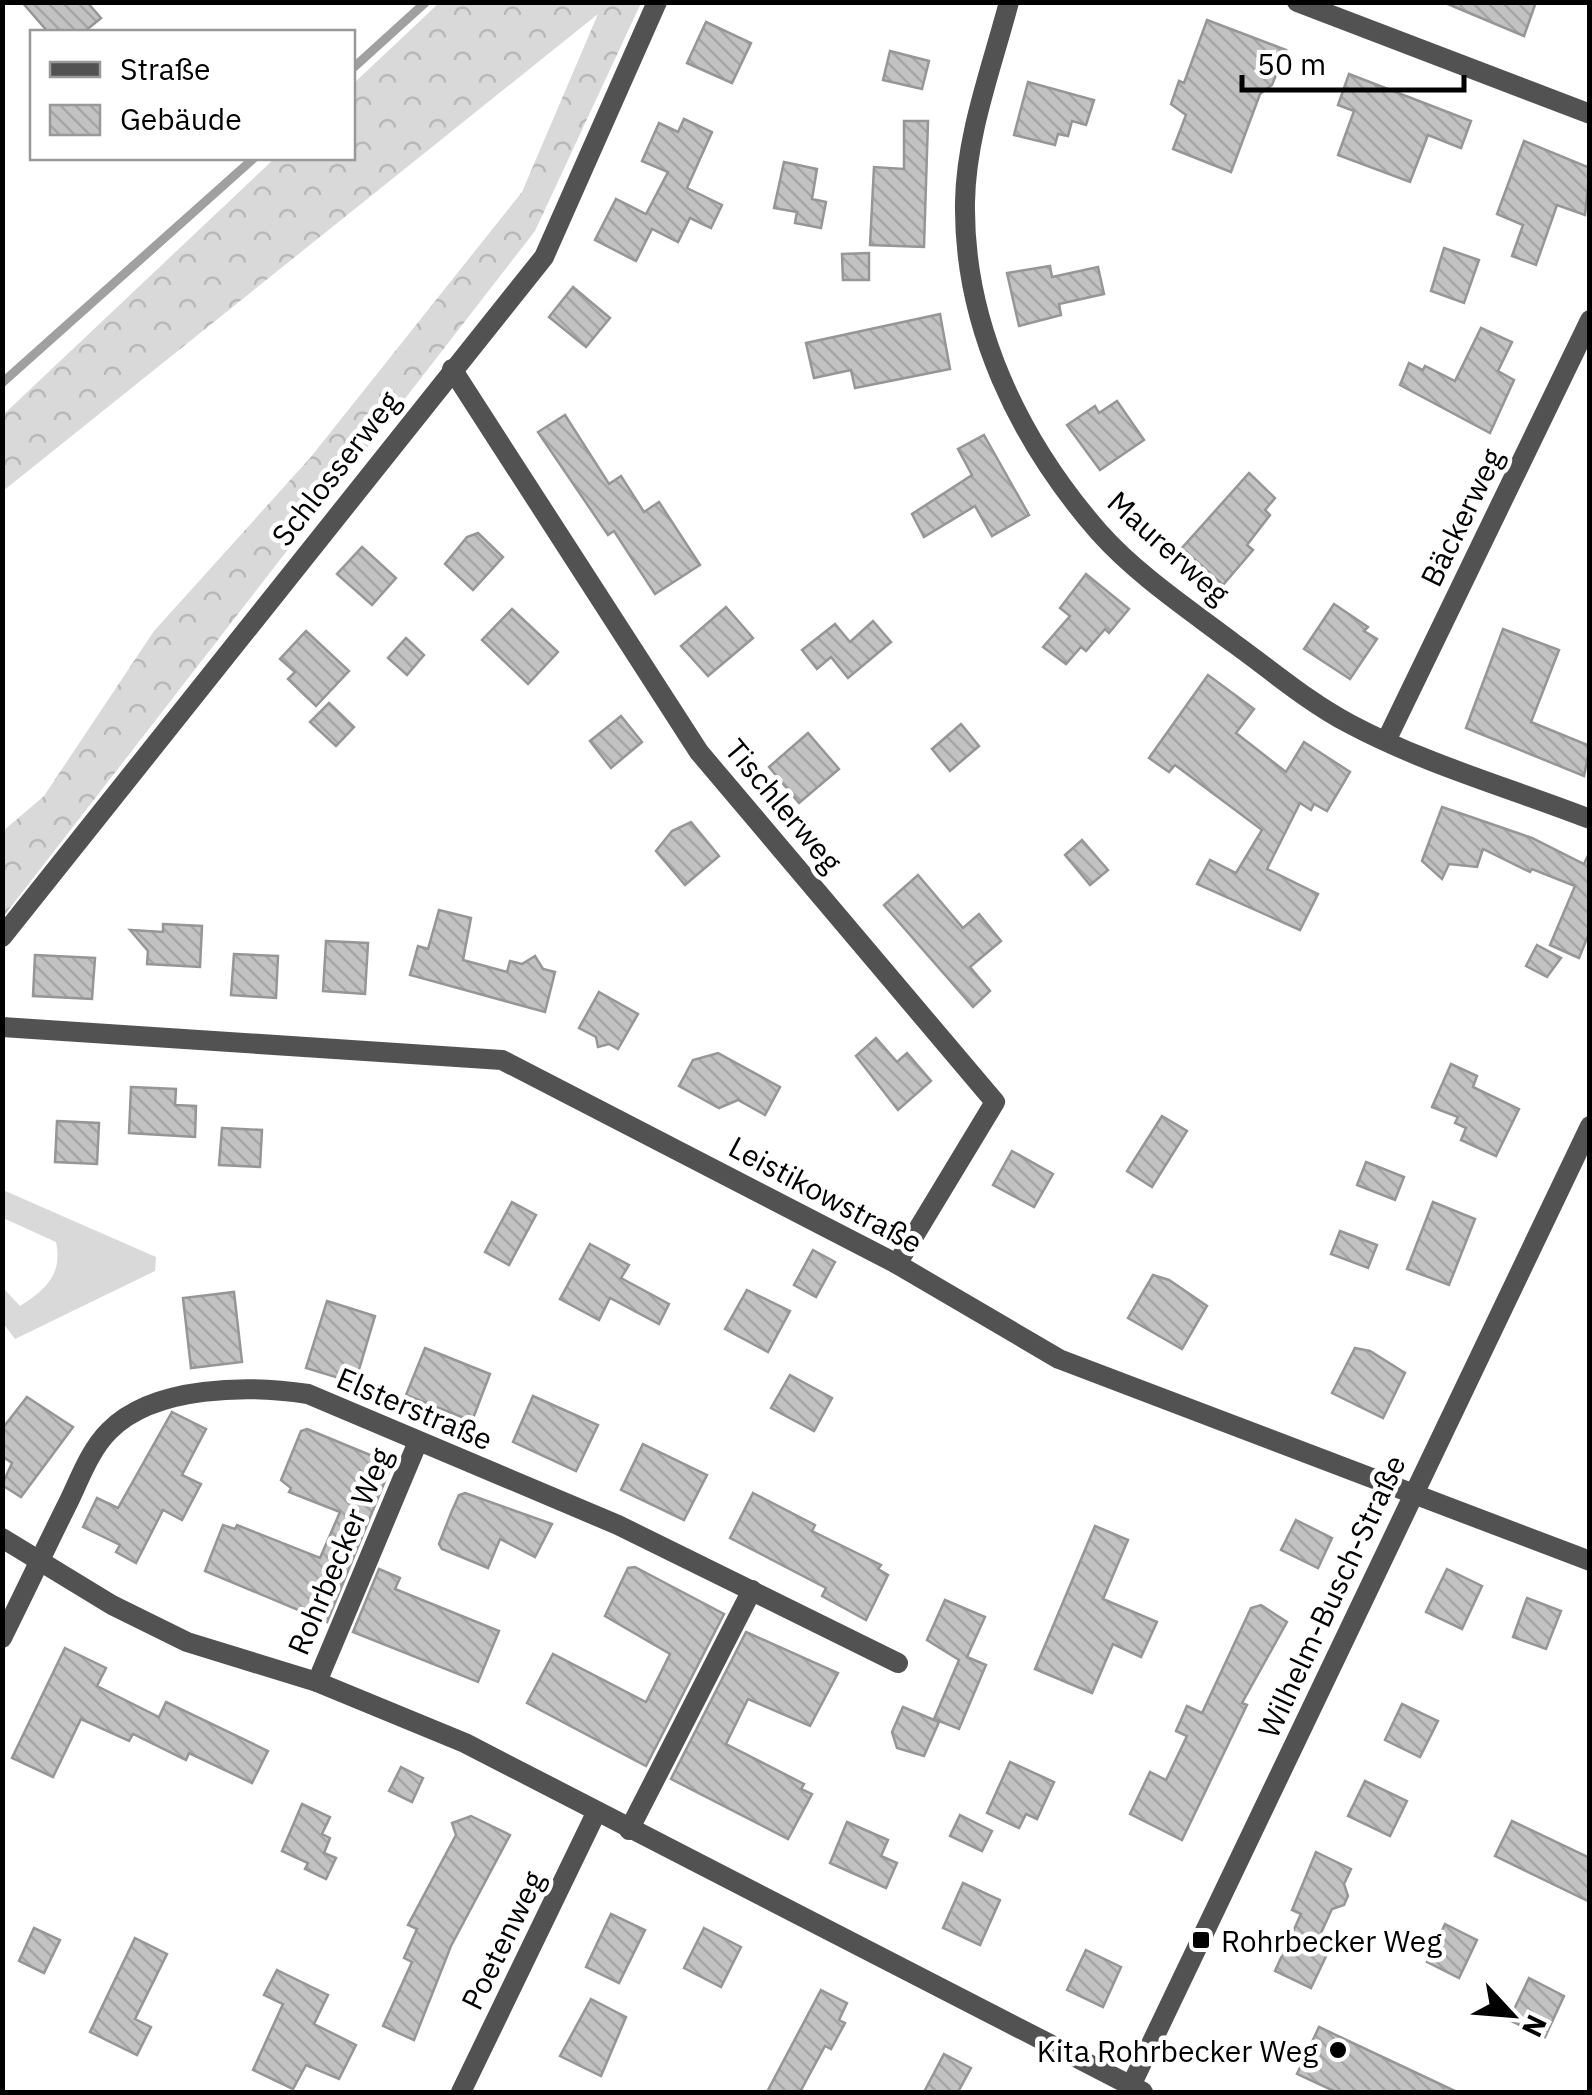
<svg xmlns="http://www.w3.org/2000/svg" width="1592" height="2095" viewBox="0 0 1592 2095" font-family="'IBM Plex Sans',sans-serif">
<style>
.forest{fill:url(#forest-crowns)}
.green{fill:#d9d9d9}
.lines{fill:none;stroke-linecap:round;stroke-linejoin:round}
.stream{stroke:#a0a0a0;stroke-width:9}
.building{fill:url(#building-back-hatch);stroke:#969696;stroke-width:2.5}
.minor{stroke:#525252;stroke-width:20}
.poi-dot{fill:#000;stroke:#fff;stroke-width:4}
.labels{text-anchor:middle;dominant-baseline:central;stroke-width:9;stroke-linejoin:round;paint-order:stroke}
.street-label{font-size:30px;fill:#000;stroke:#fff}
.poi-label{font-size:30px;fill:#000;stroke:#fff;text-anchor:start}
</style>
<defs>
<pattern id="forest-crowns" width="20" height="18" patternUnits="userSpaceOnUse" patternTransform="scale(2.5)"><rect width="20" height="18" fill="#d9d9d9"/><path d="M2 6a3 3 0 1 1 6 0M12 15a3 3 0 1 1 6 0" fill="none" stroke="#b8b8b8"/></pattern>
<pattern id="building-back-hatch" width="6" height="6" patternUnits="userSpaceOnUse" patternTransform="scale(2.5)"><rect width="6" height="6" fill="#c2c2c2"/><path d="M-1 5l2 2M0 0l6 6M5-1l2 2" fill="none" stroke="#a5a5a5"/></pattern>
</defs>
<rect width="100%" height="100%" fill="#fff"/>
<polygon class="forest" points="439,3 641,3 535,231 3,917 3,831 44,796 154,631 310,458 522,192 598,14 3,491 3,415 275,158 352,158 353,84"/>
<path class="green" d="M3,1190L156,1257L155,1271L15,1339L3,1323V1288L20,1306C45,1290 63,1275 56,1242L3,1218Z"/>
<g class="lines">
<g class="stream">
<polyline points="352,69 426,2"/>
<polyline points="2,383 254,158"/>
</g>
</g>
<g class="building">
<polygon points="22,2 87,2 101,18 84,32 48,32"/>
<polygon points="1443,2 1536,2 1524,36"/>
<polygon points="1207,20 1286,50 1272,85 1260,94 1231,172 1173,149 1186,115 1171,104 1179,81 1184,83"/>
<polygon points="706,22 751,43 732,83 687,63"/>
<polygon points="890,51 929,61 922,89 883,80"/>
<polygon points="1349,74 1471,121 1461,148 1428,135 1410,182 1338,155 1354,111 1338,105"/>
<polygon points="1028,82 1094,100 1086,125 1072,121 1068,136 1058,134 1055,145 1014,135"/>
<polygon points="684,119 712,132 687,188 722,205 711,228 690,218 678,242 652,229 636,261 595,240 616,199 646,214 668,172 642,161 659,123 678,132"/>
<polygon points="904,121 928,121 924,247 870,245 874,167 904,169"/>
<polygon points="1524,141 1590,168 1585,215 1557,205 1536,265 1512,256 1523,225 1497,214"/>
<polygon points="784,162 817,169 812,199 826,202 821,228 795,223 797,212 774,208"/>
<polygon points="1444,248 1479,260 1464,303 1431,291"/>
<polygon points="869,253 869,280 843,280 842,254"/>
<polygon points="1050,266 1052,277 1098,267 1104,294 1059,304 1061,315 1019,326 1007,273"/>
<polygon points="573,287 610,318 586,347 549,317"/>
<polygon points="940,314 950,369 855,388 851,370 814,378 806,343"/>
<polygon points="1481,328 1512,342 1498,371 1514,380 1490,433 1400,385 1409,363 1423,370 1425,366 1455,381"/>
<polygon points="1117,401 1144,440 1100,470 1067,425 1095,406 1099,413"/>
<polygon points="565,415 609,484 621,476 644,512 659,502 700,565 655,594 614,531 608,535 538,432"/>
<polygon points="984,435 1029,515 992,536 975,506 924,537 912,514 972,475 958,449"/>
<polygon points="1249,473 1275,498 1265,510 1270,515 1247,545 1253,550 1223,585 1182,548"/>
<polygon points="478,533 503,557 473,590 445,564 467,537"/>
<polygon points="362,547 396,578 372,605 337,574"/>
<polygon points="1086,574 1129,609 1109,633 1105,629 1086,651 1081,647 1066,664 1043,647 1070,616 1060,608"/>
<polygon points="1334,604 1368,627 1364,631 1377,639 1350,679 1304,649"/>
<polygon points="726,607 753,638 708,676 681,646"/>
<polygon points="512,609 558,652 528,684 482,640"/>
<polygon points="873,621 891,642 848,678 831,657 817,669 802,650 835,624 850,642"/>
<polygon points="1503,629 1559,650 1531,722 1590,746 1584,776 1466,728"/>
<polygon points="306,631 349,671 316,706 288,679 295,672 280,659"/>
<polygon points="406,638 424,655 407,675 388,658"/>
<polygon points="1208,675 1254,709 1236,733 1286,772 1304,742 1350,772 1327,811 1314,804 1311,810 1300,803 1267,869 1318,894 1300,930 1197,884 1210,860 1236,873 1262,830 1175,765 1169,772 1149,758"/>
<polygon points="329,703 354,727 336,746 310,722"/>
<polygon points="621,716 642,742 611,768 590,741"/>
<polygon points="961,724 979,746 950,771 932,749"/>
<polygon points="808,733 839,769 799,803 769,767"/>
<polygon points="1442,807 1532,838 1584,864 1590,851 1590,931 1579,958 1550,945 1575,886 1532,869 1530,872 1483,849 1477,867 1449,864 1442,879 1422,861"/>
<polygon points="691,822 719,856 685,885 656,851 672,831"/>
<polygon points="1082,840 1108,870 1090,885 1065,855"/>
<polygon points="918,875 963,928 979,914 1001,941 970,967 990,991 973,1007 884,905"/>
<polygon points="439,910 471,918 463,960 507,972 510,961 522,964 535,956 543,969 555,972 545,1012 410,975 418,946 428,949"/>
<polygon points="163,924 202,926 200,967 147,964 148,951 130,930 163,932"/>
<polygon points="326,941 368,943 365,994 323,991"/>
<polygon points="1537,945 1561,958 1547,977 1526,966"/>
<polygon points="234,954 278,956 276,998 231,995"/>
<polygon points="35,955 95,958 92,999 33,996"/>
<polygon points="599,992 638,1014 618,1049 609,1044 598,1047 596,1037 579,1028"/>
<polygon points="876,1038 897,1062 907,1053 931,1081 898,1110 856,1056"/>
<polygon points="718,1053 780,1087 765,1115 738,1100 719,1108 679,1086 693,1060"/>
<polygon points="1451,1064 1477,1076 1473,1087 1519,1109 1496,1156 1461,1140 1466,1128 1455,1123 1458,1117 1432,1107"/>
<polygon points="131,1087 176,1089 175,1105 196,1106 195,1137 129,1133"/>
<polygon points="1162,1116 1187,1131 1152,1187 1127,1171"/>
<polygon points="57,1121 99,1123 97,1164 55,1162"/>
<polygon points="222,1128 262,1130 260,1167 219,1165"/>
<polygon points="1012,1151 1053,1174 1034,1207 993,1185"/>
<polygon points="1366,1162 1404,1177 1395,1200 1357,1185"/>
<polygon points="512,1202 536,1215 509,1265 485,1252"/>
<polygon points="1433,1202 1475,1219 1449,1285 1407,1269"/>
<polygon points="1340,1231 1377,1245 1368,1268 1331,1254"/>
<polygon points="590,1244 629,1265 621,1278 669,1304 659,1324 610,1298 599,1320 560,1299"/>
<polygon points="813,1250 835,1262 816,1297 794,1285"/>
<polygon points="1153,1275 1169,1280 1207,1306 1182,1349 1128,1318"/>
<polygon points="747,1290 790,1311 768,1352 725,1329"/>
<polygon points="234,1292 242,1362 191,1368 183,1298"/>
<polygon points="327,1301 375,1316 355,1383 306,1368"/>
<polygon points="425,1348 490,1374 472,1421 406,1395"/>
<polygon points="1355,1348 1370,1351 1405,1373 1383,1418 1332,1393"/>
<polygon points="790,1375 832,1398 814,1431 771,1408"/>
<polygon points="533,1396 598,1425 576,1471 513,1442"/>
<polygon points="27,1397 73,1427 21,1497 2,1485 12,1463 2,1456 2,1429"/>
<polygon points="172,1412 206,1429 182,1475 201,1484 182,1520 163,1510 136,1563 116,1552 120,1545 83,1527 97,1498 118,1508"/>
<polygon points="307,1429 392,1464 327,1622 205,1571 223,1525 235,1529 237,1525 320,1558 340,1512 289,1492 291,1488 281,1480 301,1431"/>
<polygon points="643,1444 707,1475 684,1520 621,1490"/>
<polygon points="465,1493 552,1524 535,1557 500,1539 488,1568 442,1549 439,1544 451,1513 459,1495"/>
<polygon points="753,1493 815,1525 812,1531 881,1565 878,1569 888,1575 866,1620 822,1596 826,1588 730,1538"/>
<polygon points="1296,1520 1332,1538 1318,1568 1281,1550"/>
<polygon points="1095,1526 1128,1540 1103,1599 1157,1622 1141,1657 1113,1644 1092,1693 1035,1669"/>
<polygon points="635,1567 724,1614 646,1766 527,1703 553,1654 646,1702 670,1654 605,1616 628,1568"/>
<polygon points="379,1569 400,1578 395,1589 499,1631 478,1682 353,1632"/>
<polygon points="1447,1569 1482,1586 1462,1629 1426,1612"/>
<polygon points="1527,1598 1561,1611 1546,1649 1513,1637"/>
<polygon points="945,1600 985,1617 967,1657 986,1665 959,1729 934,1719 959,1660 927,1640"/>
<polygon points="1261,1605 1287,1622 1242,1703 1247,1705 1182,1840 1130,1814 1150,1772 1166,1780 1187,1736 1176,1731 1187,1706 1202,1713 1251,1608"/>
<polygon points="746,1632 838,1673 810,1726 748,1699 726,1744 804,1784 801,1789 812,1794 788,1839 671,1779"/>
<polygon points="65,1648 106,1668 97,1686 159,1717 166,1702 268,1751 252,1783 189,1753 186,1760 133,1734 129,1741 81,1719 53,1777 12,1758"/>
<polygon points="1402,1704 1438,1721 1420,1757 1385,1740"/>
<polygon points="903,1707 939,1722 924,1756 897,1748 892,1732"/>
<polygon points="1010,1762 1054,1782 1037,1819 1026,1814 1019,1828 987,1813"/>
<polygon points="401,1767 423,1778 412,1802 389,1791"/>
<polygon points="1365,1781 1407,1801 1390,1836 1348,1816"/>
<polygon points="302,1804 330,1817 322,1834 330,1838 324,1853 336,1858 326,1879 305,1869 308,1863 282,1851"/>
<polygon points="960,1815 992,1831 982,1851 950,1836"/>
<polygon points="471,1816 510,1835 451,1946 414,2040 383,2026 412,1962 404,1958 417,1929 408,1925 456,1835 452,1823"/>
<polygon points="1512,1821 1590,1858 1590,1902 1495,1856"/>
<polygon points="847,1822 888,1840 881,1856 897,1863 886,1888 830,1863"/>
<polygon points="1316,1852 1351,1869 1344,1884 1348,1896 1344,1905 1332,1909 1315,1946 1328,1952 1311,1988 1275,1971 1301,1914 1292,1910"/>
<polygon points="963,1883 1000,1900 980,1945 943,1928"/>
<polygon points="611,1914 645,1930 619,1983 586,1967"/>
<polygon points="1445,1924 1477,1940 1459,1978 1427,1962"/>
<polygon points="34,1928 60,1940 44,1973 19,1961"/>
<polygon points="704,1928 741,1947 721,1987 684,1968"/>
<polygon points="135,1938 167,1954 135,2019 151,2027 137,2055 90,2032"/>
<polygon points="1086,1950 1121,1967 1103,2007 1067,1990"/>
<polygon points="277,1970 328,1995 314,2024 356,2045 339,2079 306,2065 293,2089 253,2070 283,2004 264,1995"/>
<polygon points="1529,1978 1564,1996 1545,2037 1509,2020"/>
<polygon points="821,1990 847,2003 839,2020 845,2023 831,2049 825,2046 800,2092 767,2092"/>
<polygon points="591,1999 626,2017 601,2076 560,2056"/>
<polygon points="1319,2027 1457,2092 1336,2092 1297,2074"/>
<polygon points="944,2054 971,2068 958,2092 924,2092"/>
</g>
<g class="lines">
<g class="minor">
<path d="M1009,2C992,67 966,135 965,202C963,325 1019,440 1098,531C1136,574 1187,608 1232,642C1271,670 1308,702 1350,724C1425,764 1510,788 1590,819"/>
<polyline points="1297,2 1590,114"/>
<polyline points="452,369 699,752 995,1102 897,1264"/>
<polyline points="1386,741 1590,320"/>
<polyline points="2,937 544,257 657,2"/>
<polyline points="2,1027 502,1060 897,1264 1059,1359 1590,1561"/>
<polyline points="2,1538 112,1605 187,1642 317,1682 465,1743 1143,2092"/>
<path d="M2,1638C24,1594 45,1549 67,1505C79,1481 89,1451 109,1431C154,1385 250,1385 308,1394L618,1525L898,1663"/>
<polyline points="317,1682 417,1444"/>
<polyline points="629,1830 752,1590"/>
<polyline points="461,2092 596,1813"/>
<polyline points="1128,2092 1590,1126"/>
</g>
</g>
<g class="poi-dot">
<rect x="1191" y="1930" width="20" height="20" rx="5"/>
<circle cx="1338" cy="2050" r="10"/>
</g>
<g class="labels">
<g class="street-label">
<text transform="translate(335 468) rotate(-52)">Schlosserweg</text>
<text transform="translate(1461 517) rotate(-64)">Bäckerweg</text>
<text transform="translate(1169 547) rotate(42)">Maurerweg</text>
<text transform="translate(784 805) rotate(50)">Tischlerweg</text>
<text transform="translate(826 1194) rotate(28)">Leistikowstraße</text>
<text transform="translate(415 1408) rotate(23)">Elsterstraße</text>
<text transform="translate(339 1551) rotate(-67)">Rohrbecker Weg</text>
<text transform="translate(1331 1596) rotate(-65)">Wilhelm-Busch-Straße</text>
<text transform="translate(502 1940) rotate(-64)">Poetenweg</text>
</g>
<g class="poi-label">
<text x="1221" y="1940">Rohrbecker Weg</text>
<text x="1318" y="2050" text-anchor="end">Kita Rohrbecker Weg</text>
</g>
</g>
<rect width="1592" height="2095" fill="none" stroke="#000000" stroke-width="10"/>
<rect x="30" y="30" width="325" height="130" fill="#ffffff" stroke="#999999" stroke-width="2.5"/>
<rect x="50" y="62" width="50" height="15" fill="#525252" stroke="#999999" stroke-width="2.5"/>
<text x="120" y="80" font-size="30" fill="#000000">Straße</text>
<rect x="50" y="105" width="50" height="30" fill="url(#building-back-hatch)" stroke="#999999" stroke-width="2.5"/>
<text x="120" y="130" font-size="30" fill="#000000">Gebäude</text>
<g transform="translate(1512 2015) rotate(116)" stroke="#ffffff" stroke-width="8" paint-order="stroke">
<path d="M0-8L18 38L0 25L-18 38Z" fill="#000000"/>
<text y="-15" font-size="28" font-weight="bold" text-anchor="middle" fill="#000000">N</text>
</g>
<path d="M1242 75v15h222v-15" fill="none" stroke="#000000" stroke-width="5"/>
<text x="1257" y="75" font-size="30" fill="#000000" stroke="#ffffff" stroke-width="8" paint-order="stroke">50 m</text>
</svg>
